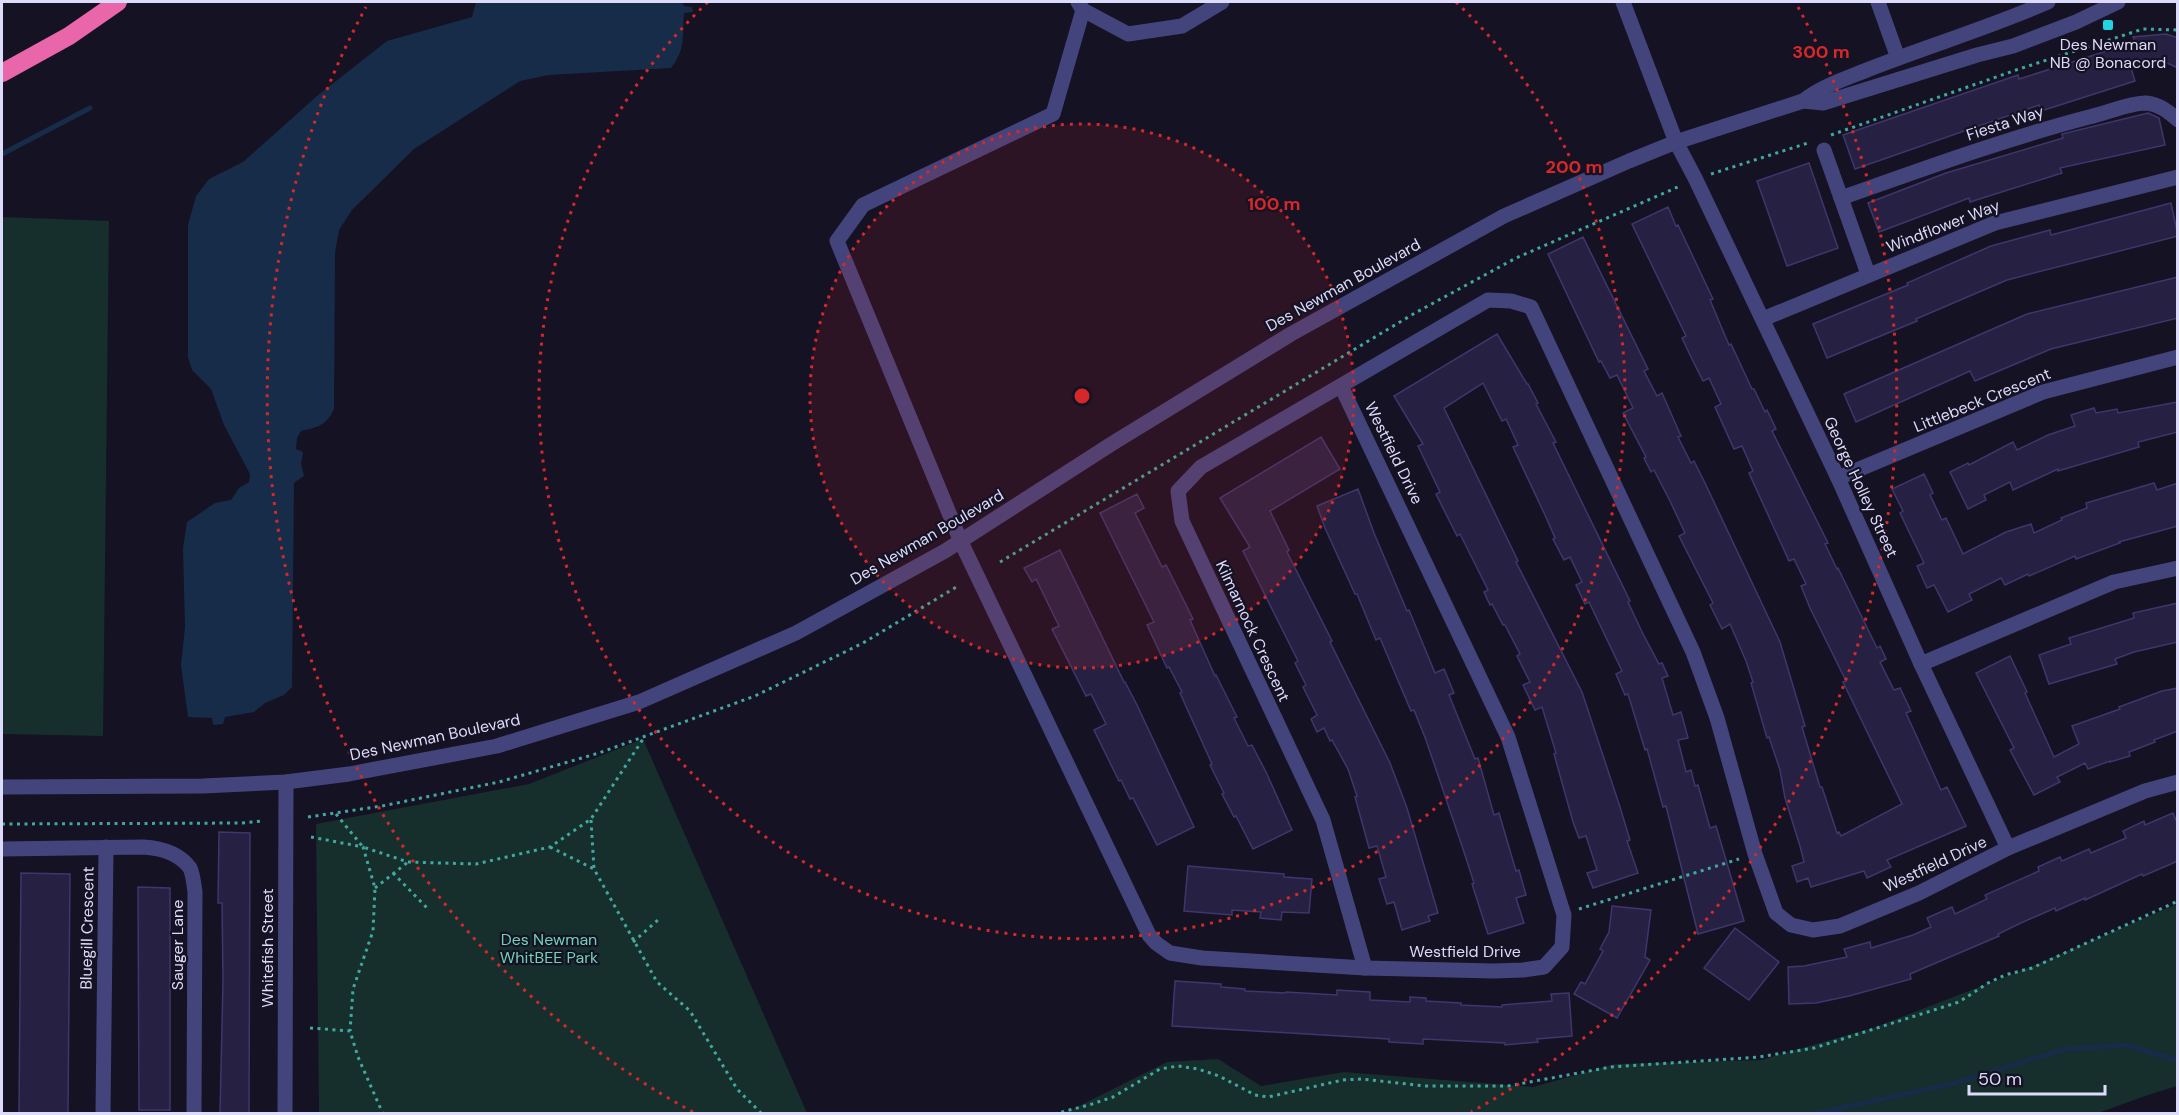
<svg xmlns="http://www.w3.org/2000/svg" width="2179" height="1115" viewBox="0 0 2179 1115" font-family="'DM Sans',sans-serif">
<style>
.green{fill:#162e2c}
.water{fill:#172c48}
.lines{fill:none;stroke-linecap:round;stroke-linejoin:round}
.stream{stroke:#172c48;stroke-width:5}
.building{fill:#262143;stroke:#3f366c;stroke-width:1.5}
.path{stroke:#40a99f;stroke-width:3;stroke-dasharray:3 4.5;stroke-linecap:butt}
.minor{stroke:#44447d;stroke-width:15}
.highway{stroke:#ea66aa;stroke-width:18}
.ring{fill:none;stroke:#d62828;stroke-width:3;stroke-dasharray:3 6}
.poi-dot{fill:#20d5e1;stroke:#151224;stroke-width:2}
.labels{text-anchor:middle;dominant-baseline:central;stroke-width:4.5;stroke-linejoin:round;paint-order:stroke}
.poi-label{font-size:16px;fill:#dddbfa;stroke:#151224}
.street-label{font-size:16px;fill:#dddbfa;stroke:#151224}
.park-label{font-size:16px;fill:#70d1b5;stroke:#151224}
.centre{fill:#d62828;stroke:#151224;stroke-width:3}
.ring-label{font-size:18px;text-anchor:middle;font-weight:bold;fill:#d62828;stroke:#151224;stroke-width:4.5;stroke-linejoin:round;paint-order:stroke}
</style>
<rect width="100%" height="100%" fill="#151224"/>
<g class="green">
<polygon points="2,217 109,221 103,736 2,734"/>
<polygon points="643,739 807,1113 319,1113 316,824 529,784"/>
<polygon points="2177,904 2177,1086 2148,1095 2098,1113 1057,1113 1071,1110 1167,1062 1218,1059 1261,1086 1344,1072 1533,1087 1615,1064 1761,1060 1876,1027 2028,968"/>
</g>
<path class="water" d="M476,2H682L684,6L692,7L693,12L684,13C682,36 686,49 671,68L549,75L520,81L414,149L352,210L339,230L335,253L334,409C326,426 318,427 301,431L297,438L296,449L303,452L301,464L304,476L294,483L292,687L284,695L265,703L254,712L225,717L223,724L213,725L212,718L188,717L181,665L185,627L183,548L187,522L215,503L231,500L239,488L249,482L250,474L224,425L211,389L192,370L188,357V225L196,196L209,179L243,162L317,96L387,41L472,17Z"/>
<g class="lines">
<g class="stream">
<polyline points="2,154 90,108"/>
<polyline points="1814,1114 1955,1083 2065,1049 2127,1045 2175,1060 2178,1057"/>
</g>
</g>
<g class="building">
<polygon points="2166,34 2178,38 2178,68 2163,61 2131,68 2135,81 2041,111 2039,105 1855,169 1843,135 2018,75 2019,79 2135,42 2133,37"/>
<polygon points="2148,113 2159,118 2165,145 2060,168 2062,173 1970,202 1969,198 1879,232 1868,203 1946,173 2063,138 2062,134"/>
<polygon points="1809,163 1838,248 1787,266 1757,181"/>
<polygon points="2171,203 2178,236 2007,280 1916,319 1917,321 1827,358 1813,324 1908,285 1907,283 1991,246 2050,230 2051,235"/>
<polygon points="1668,207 1676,226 1678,225 1713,299 1710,300 1729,345 1731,344 1752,389 1754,389 1765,412 1767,410 1776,429 1772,431 1828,543 1825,544 1837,569 1838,568 1877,648 1880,646 1886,659 1880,662 1894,690 1900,688 1911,711 1906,713 1941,790 1947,787 1966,826 1887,860 1891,867 1867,878 1864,871 1811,887 1808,878 1797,882 1792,866 1804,862 1800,846 1785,798 1780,770 1769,737 1767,738 1751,683 1753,682 1746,661 1730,624 1722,629 1710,605 1713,603 1679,536 1685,533 1670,501 1654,470 1651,472 1644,458 1646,457 1623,413 1633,408 1617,375 1610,378 1601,361 1599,362 1548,254 1583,237 1648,369 1644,371 1657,396 1662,393 1681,436 1678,437 1691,463 1694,461 1705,483 1780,642 1805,726 1802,727 1820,787 1822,787 1837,833 1839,832 1841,836 1902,804 1843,682 1846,681 1810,608 1801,586 1806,584 1794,559 1789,561 1749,473 1753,471 1742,446 1734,449 1715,407 1721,404 1709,378 1703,381 1692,359 1682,338 1686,336 1632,224"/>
<polygon points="2178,277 2178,318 2051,349 1975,381 1970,371 1856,422 1844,394 2027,314"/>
<polygon points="1497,334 1527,384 1528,384 1538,403 1536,404 1556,442 1553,443 1630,601 1628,602 1642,632 1659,664 1662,663 1668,676 1662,678 1673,715 1681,712 1688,738 1678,740 1686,772 1691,770 1695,786 1698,785 1710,828 1716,826 1744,921 1698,934 1666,806 1663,807 1647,749 1645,750 1628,694 1625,695 1616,674 1622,671 1589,602 1585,604 1576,585 1582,582 1570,557 1564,560 1553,539 1555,538 1545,515 1513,447 1518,445 1506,419 1502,421 1483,383 1444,408 1518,561 1516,562 1582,692 1620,807 1630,840 1627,841 1638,873 1593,888 1587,873 1597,870 1586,836 1579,838 1573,822 1554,754 1556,753 1542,707 1535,710 1523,685 1530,682 1517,656 1520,654 1505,625 1503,625 1492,604 1490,605 1484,592 1488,590 1460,534 1457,536 1436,494 1440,492 1418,446 1423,444 1394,396"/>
<polygon points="2178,402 2178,432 2138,442 2139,447 2058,471 2058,469 2013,490 2010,482 1984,495 1986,500 1968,509 1950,472 1968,463 1969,465 2013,442 2017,450 2048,435 2075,426 2071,415 2094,408 2096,413 2117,409 2118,413"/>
<polygon points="1321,437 1340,469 1270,511 1289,550 1287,552 1332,641 1330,642 1390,763 1407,808 1438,913 1428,916 1430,921 1402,930 1394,902 1387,904 1379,879 1386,877 1377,846 1369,848 1355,797 1357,796 1348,769 1332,740 1330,741 1324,728 1317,732 1311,719 1317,715 1303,687 1306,685 1295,663 1298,661 1243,551 1250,547 1220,498"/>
<polygon points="1924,474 1933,493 1930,495 1942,520 1946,518 1963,554 2006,532 2031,524 2034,533 2062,520 2061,518 2087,508 2086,503 2154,483 2157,490 2178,483 2178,526 2119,542 2120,543 2076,559 2075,556 2029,576 2028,574 2005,585 2001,578 1969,594 1972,600 1948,612 1934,585 1927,588 1917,566 1924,563 1900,513 1903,511 1892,489"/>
<polygon points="1358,489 1374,533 1407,611 1409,610 1435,673 1444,669 1454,693 1449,695 1475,759 1478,758 1494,815 1499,813 1516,871 1519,870 1526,895 1516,898 1524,923 1488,934 1472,884 1474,883 1464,852 1426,740 1414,710 1411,711 1380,638 1376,640 1357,594 1355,594 1325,528 1317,506"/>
<polygon points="1137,494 1144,508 1135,513 1162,567 1166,565 1193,619 1190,620 1215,676 1216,675 1237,717 1234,718 1248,746 1252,745 1266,772 1292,830 1253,849 1236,816 1234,817 1222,794 1224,793 1210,765 1212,764 1180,693 1182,692 1169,667 1167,668 1147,625 1154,622 1100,513"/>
<polygon points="1060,550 1124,682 1125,682 1137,705 1194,827 1157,845 1133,798 1130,799 1121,780 1119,781 1094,730 1106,724 1091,694 1086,696 1052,629 1059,626 1036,579 1032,582 1024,568"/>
<polygon points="2178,603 2178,642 2134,652 2115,659 2117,664 2049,684 2039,655 2071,644 2069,638 2134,618 2133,613"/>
<polygon points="2010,656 2027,692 2025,693 2054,757 2079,744 2072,726 2120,709 2119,707 2162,691 2178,688 2178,731 2154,740 2155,742 2129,752 2130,756 2110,762 2110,761 2088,769 2085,763 2057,777 2060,782 2034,795 2010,750 2014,748 1976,673"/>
<polygon points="2173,813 2178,825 2178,861 2143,876 2142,874 2085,900 2085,898 2056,911 2055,908 2023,922 1998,934 1999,936 1910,974 1911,979 1849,996 1816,1003 1789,1004 1788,967 1804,966 1847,957 1844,949 1870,942 1871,948 1913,935 1931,927 1927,918 1952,907 1955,914 1987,899 1985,895 2039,871 2038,867 2060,857 2062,861 2089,849 2091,853 2126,838 2123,831 2144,821 2145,825"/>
<polygon points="219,832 250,833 249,1113 220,1113 223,981 222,903 218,903"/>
<polygon points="1188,866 1284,874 1284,877 1312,879 1309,913 1282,912 1281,920 1260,918 1261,912 1232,910 1232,915 1184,911"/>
<polygon points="21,873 70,874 68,1113 19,1113"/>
<polygon points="138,887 170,888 170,1110 139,1110"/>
<polygon points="1612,906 1651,910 1645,957 1650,960 1617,1018 1574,994 1581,982 1585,984 1603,951 1600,949 1609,932"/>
<polygon points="1735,928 1779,962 1749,1000 1704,968"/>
<polygon points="1175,981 1221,984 1221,987 1245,989 1245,991 1285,993 1286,992 1337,995 1337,990 1370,992 1370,1000 1410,1002 1410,997 1426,998 1426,1001 1461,1003 1461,1005 1502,1007 1502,1005 1552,1001 1551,994 1569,993 1572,1036 1537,1039 1538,1042 1505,1045 1505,1043 1423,1039 1423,1044 1389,1042 1389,1039 1172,1026"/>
</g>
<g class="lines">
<g class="path">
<polyline points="1831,135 2016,70 2143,29 2178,30"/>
<polyline points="1711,174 1811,142"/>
<polyline points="1000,562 1415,313 1516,258 1680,186"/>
<polyline points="336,814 363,847 408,862 476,864 550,847 591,819 643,739"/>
<polyline points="308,817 382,806 499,782 599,753 755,696 863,643 958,586"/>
<polyline points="591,820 594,869"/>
<polyline points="2,824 242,823 262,821"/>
<polyline points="311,837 363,847 375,888 373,931 353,989 350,1031"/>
<polyline points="550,847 594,869 657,982 690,1011 737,1089 762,1114"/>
<polyline points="393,873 429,910"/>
<polyline points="375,888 408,862"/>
<polyline points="1579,909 1739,859"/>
<polyline points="633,942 658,920"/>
<polyline points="310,1028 350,1031 358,1057 383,1114"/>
<polyline points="1054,1114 1089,1105 1113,1097 1160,1069 1178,1066 1198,1069 1219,1076 1255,1095 1268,1097 1343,1080 1362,1079 1425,1086 1508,1086 1611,1067 1759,1057 1814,1048 1959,1002 1988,983 2005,975 2032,968 2178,901"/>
</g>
<g class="minor">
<polyline points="1078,2 1083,10 1128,34 1182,26 1222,2"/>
<polyline points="1623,2 1676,142 1695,178 1838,478 1921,664 2008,848"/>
<polyline points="1878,2 1898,58"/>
<polyline points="1083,10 1053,114 863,205 837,241 961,542 1149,935 1156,943 1170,953 1202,958 1365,968 1494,971 1523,970 1544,967 1562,947 1564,915 1508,737 1341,386"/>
<polyline points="1803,101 1823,103 1977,55 2013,46 2076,22 2118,2"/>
<polyline points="1824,150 1868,274"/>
<path d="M1841,198C1923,169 2005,139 2089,117C2107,113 2129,103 2146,103C2159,104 2169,112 2178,120"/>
<polyline points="1763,319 1995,223 2178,177"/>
<polyline points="1838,478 2043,392 2178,357"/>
<polyline points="1921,664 2114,582 2178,568"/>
<path d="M2,787L203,786L286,782L349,774L497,746L639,702L796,633L945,551L1113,443L1291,334L1504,216L1629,161L1676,142L1803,101C1823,85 1848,78 1872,68C1931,45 1991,27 2048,2"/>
<path d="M2,849L143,847C160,848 179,853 190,868C193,874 194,885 195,892L194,1114"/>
<polyline points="1365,968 1323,820 1182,521 1178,491 1201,467 1488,300 1511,301 1531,307 1693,652 1717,718 1755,854 1776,913 1791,925 1813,930 1840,926 1919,893 2008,848 2145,791 2178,782"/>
<polyline points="103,1114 106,847"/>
<polyline points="285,1114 286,782"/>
</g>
<polyline class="highway" points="2,73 69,36 118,2"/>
</g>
<circle cx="1082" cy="396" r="272" fill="#d62828" fill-opacity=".12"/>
<g class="ring">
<circle cx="1082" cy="396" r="272"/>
<path d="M1456 2A543 543 0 1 1 708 2"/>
<path d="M693 1112A815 815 0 0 1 366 7M1798 7A815 815 0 0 1 1471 1112"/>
</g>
<rect class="poi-dot" x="2102" y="19" width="12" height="12" rx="3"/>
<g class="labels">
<g class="poi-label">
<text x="2108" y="44">Des Newman<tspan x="2108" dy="18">NB @ Bonacord</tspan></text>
</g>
<g class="street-label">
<text transform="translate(2005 123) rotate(-18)">Fiesta Way</text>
<text transform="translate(1943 226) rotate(-21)">Windflower Way</text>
<text transform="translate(1343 285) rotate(-29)">Des Newman Boulevard</text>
<text transform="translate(1982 400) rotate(-22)">Littlebeck Crescent</text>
<text transform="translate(1394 453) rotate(64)">Westfield Drive</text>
<text transform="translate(1861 487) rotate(65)">George Holley Street</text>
<text transform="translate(927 537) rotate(-30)">Des Newman Boulevard</text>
<text transform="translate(1253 631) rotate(65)">Kilmarnock Crescent</text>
<text transform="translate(435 737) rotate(-12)">Des Newman Boulevard</text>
<text transform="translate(1935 864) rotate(-25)">Westfield Drive</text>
<text transform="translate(87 928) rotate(-89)">Bluegill Crescent</text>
<text transform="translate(177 945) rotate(-90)">Sauger Lane</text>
<text transform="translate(267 948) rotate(-90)">Whitefish Street</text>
<text x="1465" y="951">Westfield Drive</text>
</g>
<g class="park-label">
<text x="549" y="939">Des Newman<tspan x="549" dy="18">WhitBEE Park</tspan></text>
</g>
</g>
<circle cx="1082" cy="396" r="9" class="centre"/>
<g class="ring-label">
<text x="1821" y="58">300 m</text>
<text x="1574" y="173">200 m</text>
<text x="1274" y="210">100 m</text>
</g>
<rect width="2179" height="1115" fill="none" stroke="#dddbfa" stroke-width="6"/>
<path d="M1969 1085v9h136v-9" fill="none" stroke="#dddbfa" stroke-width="3"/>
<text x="1978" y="1085" font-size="18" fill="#dddbfa" stroke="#151224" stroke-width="4.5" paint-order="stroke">50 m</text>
</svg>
